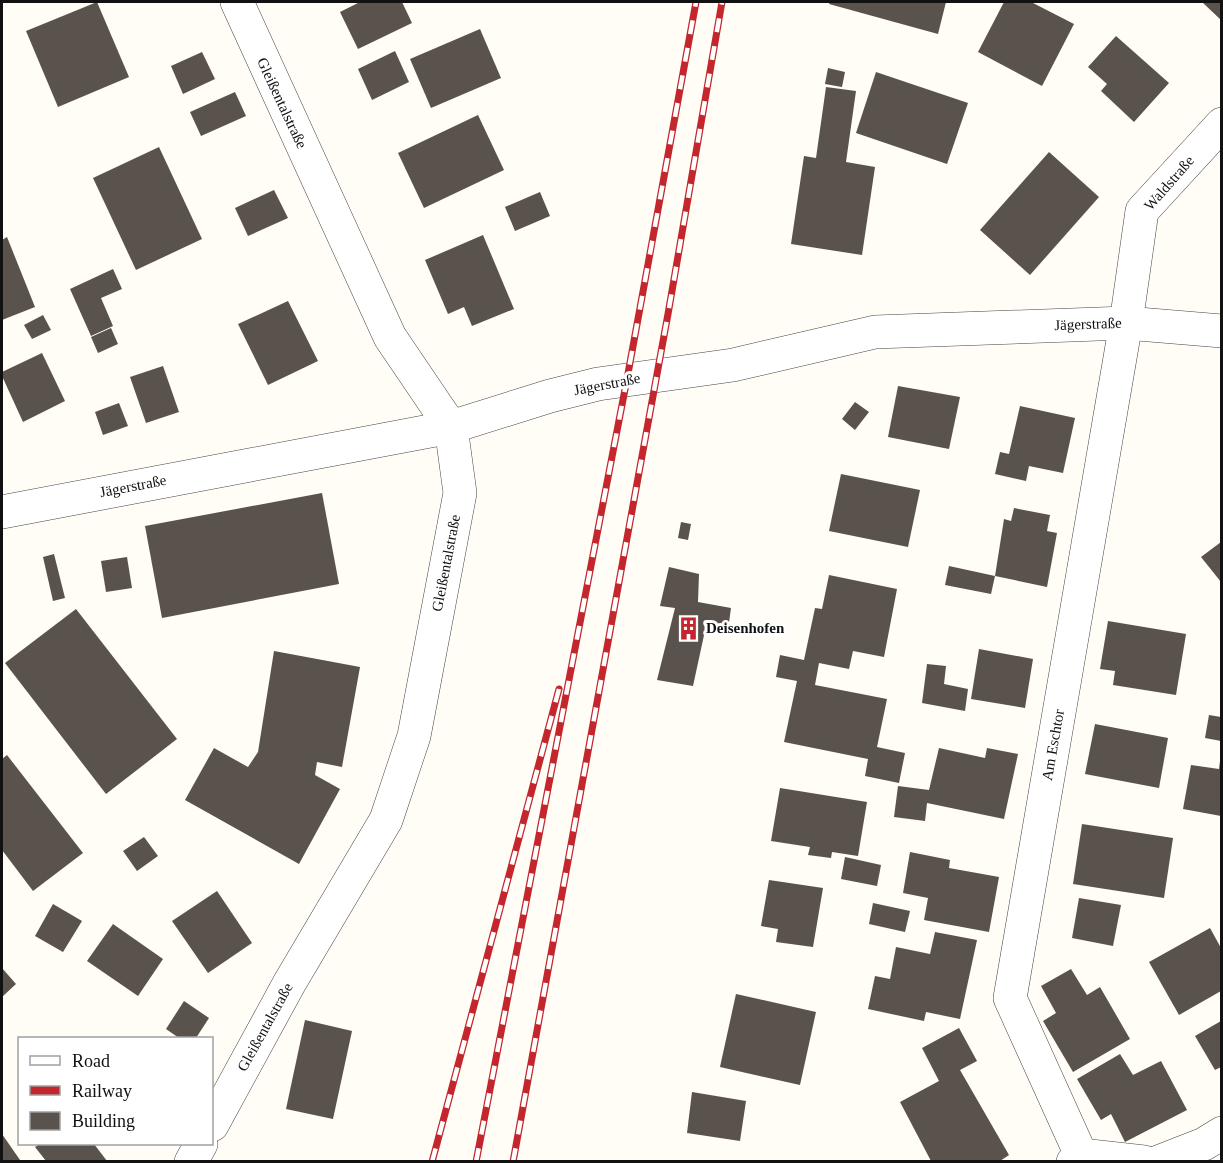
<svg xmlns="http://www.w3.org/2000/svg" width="1223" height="1163" viewBox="0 0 1223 1163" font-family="Georgia,serif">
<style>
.building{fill:#5a524d}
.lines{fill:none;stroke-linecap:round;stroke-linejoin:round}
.minor-casing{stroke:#444;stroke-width:34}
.minor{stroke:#fff;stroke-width:33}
.rail-casing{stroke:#c4262e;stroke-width:7}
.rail{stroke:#fff;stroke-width:4.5;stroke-dasharray:14;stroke-linecap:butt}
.labels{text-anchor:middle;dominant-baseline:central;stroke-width:6;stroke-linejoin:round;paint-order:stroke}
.street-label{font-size:15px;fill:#111;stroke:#fff}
.poi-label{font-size:15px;font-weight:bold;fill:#111;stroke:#fff;text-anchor:start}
</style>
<rect width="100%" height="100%" fill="#fffdf5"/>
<g class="building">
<polygon points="97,2 129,77 58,107 26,31"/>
<polygon points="360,2 402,2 412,23 358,49 340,12"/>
<polygon points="830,2 946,2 938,34 829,4"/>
<polygon points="1004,2 1031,2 1074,24 1042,86 978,52"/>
<polygon points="1202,2 1221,2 1221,20"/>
<polygon points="480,29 501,78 431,108 410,59"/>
<polygon points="1116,36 1169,83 1134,122 1101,91 1107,84 1088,67"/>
<polygon points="395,51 409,82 372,100 358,69"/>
<polygon points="202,52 215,79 183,94 171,66"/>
<polygon points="828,68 845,72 842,87 825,84"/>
<polygon points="876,72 968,103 947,164 856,133"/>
<polygon points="826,87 856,91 846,162 875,167 862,255 791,244 804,156 816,158"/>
<polygon points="235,92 246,116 201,136 190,112"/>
<polygon points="478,115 504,170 424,208 398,153"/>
<polygon points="159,147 202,239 136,270 93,178"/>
<polygon points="1049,152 1099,197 1030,275 980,230"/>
<polygon points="274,190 288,218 248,236 235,208"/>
<polygon points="540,192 550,216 515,231 505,207"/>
<polygon points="483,235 514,309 472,326 464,307 448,314 425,260"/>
<polygon points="7,237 35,307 2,320 2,240"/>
<polygon points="113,269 122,289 101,298 113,326 91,336 70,289"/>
<polygon points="288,301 318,361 268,385 238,324"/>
<polygon points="43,315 51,330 32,339 24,325"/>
<polygon points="111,328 118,344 98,353 91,337"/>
<polygon points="42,353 65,401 23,422 2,376 2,372"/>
<polygon points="163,366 179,412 146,423 130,377"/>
<polygon points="898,386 960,397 949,449 888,437"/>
<polygon points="855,402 869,412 855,430 842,419"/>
<polygon points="119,403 128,426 103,435 95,412"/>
<polygon points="1020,406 1075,418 1063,473 1029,466 1026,481 995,474 1000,452 1009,454"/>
<polygon points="841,474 920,490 908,547 829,531"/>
<polygon points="322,493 339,584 162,618 145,526"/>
<polygon points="1014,508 1050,515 1047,531 1057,533 1047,587 995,576 991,594 945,585 949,566 995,576 1004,519 1011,521"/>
<polygon points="681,522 691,524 688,540 678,538"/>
<polygon points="1221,542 1221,582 1201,557"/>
<polygon points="54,554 65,598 53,601 43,557"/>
<polygon points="127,557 132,588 106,592 101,561"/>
<polygon points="669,567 699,574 698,602 731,608 728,630 706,626 693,686 657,680 675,608 660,606"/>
<polygon points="829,575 897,589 884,657 853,651 849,669 819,663 815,685 887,699 877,747 905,753 899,783 865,776 868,759 784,742 797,681 776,677 780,655 804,660 815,608 822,609"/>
<polygon points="76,609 177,739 106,794 5,663"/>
<polygon points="1108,621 1186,634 1176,695 1113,685 1115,671 1100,669"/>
<polygon points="979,649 1033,659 1025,708 971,699"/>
<polygon points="274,651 360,667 342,767 317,762 315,775 340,789 299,864 185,800 214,748 248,767 258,752"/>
<polygon points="927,664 946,666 944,684 968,689 965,711 922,703"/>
<polygon points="1209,715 1221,717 1221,741 1205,738"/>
<polygon points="1095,724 1168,738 1159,788 1085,774"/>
<polygon points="939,748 985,758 987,748 1018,754 1004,819 927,803 925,821 894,817 898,786 929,790"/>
<polygon points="7,755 83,853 33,891 2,850 2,759"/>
<polygon points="1220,761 1221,816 1183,809 1191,765 1219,769"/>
<polygon points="780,788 867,802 858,856 832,852 831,858 808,855 810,847 771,841"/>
<polygon points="1082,824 1173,838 1164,898 1073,884"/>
<polygon points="144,837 158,856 137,871 123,851"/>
<polygon points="910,852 950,860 949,868 999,877 989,932 924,920 928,898 903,893"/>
<polygon points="845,857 881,865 877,886 841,879"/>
<polygon points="769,880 823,888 813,947 776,942 778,929 761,926"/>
<polygon points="217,891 252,943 208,973 172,921"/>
<polygon points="1079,898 1121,905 1113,946 1072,938"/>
<polygon points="873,903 910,911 905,932 869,924"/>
<polygon points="53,904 82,921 63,952 35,936"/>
<polygon points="113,924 163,959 138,996 87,961"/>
<polygon points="1210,928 1221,948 1221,991 1179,1015 1149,962"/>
<polygon points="935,932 977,940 960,1019 926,1012 924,1021 868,1009 875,976 890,979 896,947 930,954"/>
<polygon points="2,968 16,984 2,997"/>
<polygon points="1071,969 1087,995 1100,987 1130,1039 1073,1072 1043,1021 1056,1013 1041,986"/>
<polygon points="736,994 816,1012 800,1085 720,1067"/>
<polygon points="184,1001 209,1018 196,1038 179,1038 166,1029"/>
<polygon points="305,1020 352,1031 333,1119 286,1109"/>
<polygon points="1221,1021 1221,1067 1215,1070 1195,1036"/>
<polygon points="959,1028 977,1061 960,1070 1009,1155 1000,1161 931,1161 900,1102 939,1081 922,1048"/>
<polygon points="1120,1054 1133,1075 1161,1061 1187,1110 1125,1142 1111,1114 1101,1120 1077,1079"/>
<polygon points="692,1092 746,1101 740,1141 687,1133"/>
<polygon points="2,1134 20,1160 18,1161 2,1161"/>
<polygon points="40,1144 94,1144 107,1161 46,1161 35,1147"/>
</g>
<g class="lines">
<defs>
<g id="minor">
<polyline points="2,512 451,427 550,396 598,384 733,365 875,332 1126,323 1222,331"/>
<polyline points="212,1125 290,982 386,820 414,736 460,493 451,427 390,337 237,2"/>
<polyline points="1081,1155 1010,998 1126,323 1142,211 1222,124"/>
<polyline points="191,1162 201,1144"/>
<polyline points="1073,1162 1081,1155 1144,1162"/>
<polyline points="1158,1162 1204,1144 1222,1133"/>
</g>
</defs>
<use href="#minor" class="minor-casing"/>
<use href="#minor" class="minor"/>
<defs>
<g id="rail">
<polyline points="432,1162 559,689"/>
<polyline points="476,1162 627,379 696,2"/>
<polyline points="513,1162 668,314 722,2"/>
</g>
</defs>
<use href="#rail" class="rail-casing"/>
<use href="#rail" class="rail"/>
</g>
<defs>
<symbol id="building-bare" viewBox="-9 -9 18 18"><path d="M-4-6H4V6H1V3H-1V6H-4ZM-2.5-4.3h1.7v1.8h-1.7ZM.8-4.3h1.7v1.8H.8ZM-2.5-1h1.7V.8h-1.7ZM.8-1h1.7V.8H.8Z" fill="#c4262e" stroke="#fff" stroke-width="2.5" paint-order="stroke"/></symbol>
</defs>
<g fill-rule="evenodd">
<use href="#building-bare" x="672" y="612" width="33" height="33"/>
</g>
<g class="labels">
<g class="street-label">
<text transform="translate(282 103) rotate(65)">Gleißentalstraße</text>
<text transform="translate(1169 183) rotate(-49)">Waldstraße</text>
<text transform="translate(1088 324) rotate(-2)">Jägerstraße</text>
<text transform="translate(607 384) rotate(-11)">Jägerstraße</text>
<text transform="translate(133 486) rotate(-11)">Jägerstraße</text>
<text transform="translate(446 563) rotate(-79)">Gleißentalstraße</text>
<text transform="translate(1053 745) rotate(-80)">Am Eschtor</text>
<text transform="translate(265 1027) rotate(-61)">Gleißentalstraße</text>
</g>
<g class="poi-label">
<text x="706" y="628">Deisenhofen</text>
</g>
</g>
<rect width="1223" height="1163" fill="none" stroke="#111111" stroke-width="6"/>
<rect x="18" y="1037" width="195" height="108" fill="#ffffff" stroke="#a0a0a0" stroke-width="1.5"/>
<rect x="30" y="1056" width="30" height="9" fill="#ffffff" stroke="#a0a0a0" stroke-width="1.5"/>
<text x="72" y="1067" font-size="18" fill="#111111">Road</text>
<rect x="30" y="1086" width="30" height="9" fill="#c4262e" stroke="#a0a0a0" stroke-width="1.5"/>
<text x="72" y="1097" font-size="18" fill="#111111">Railway</text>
<rect x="30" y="1112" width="30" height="18" fill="#5a524d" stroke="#a0a0a0" stroke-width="1.5"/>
<text x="72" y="1127" font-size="18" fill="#111111">Building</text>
</svg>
